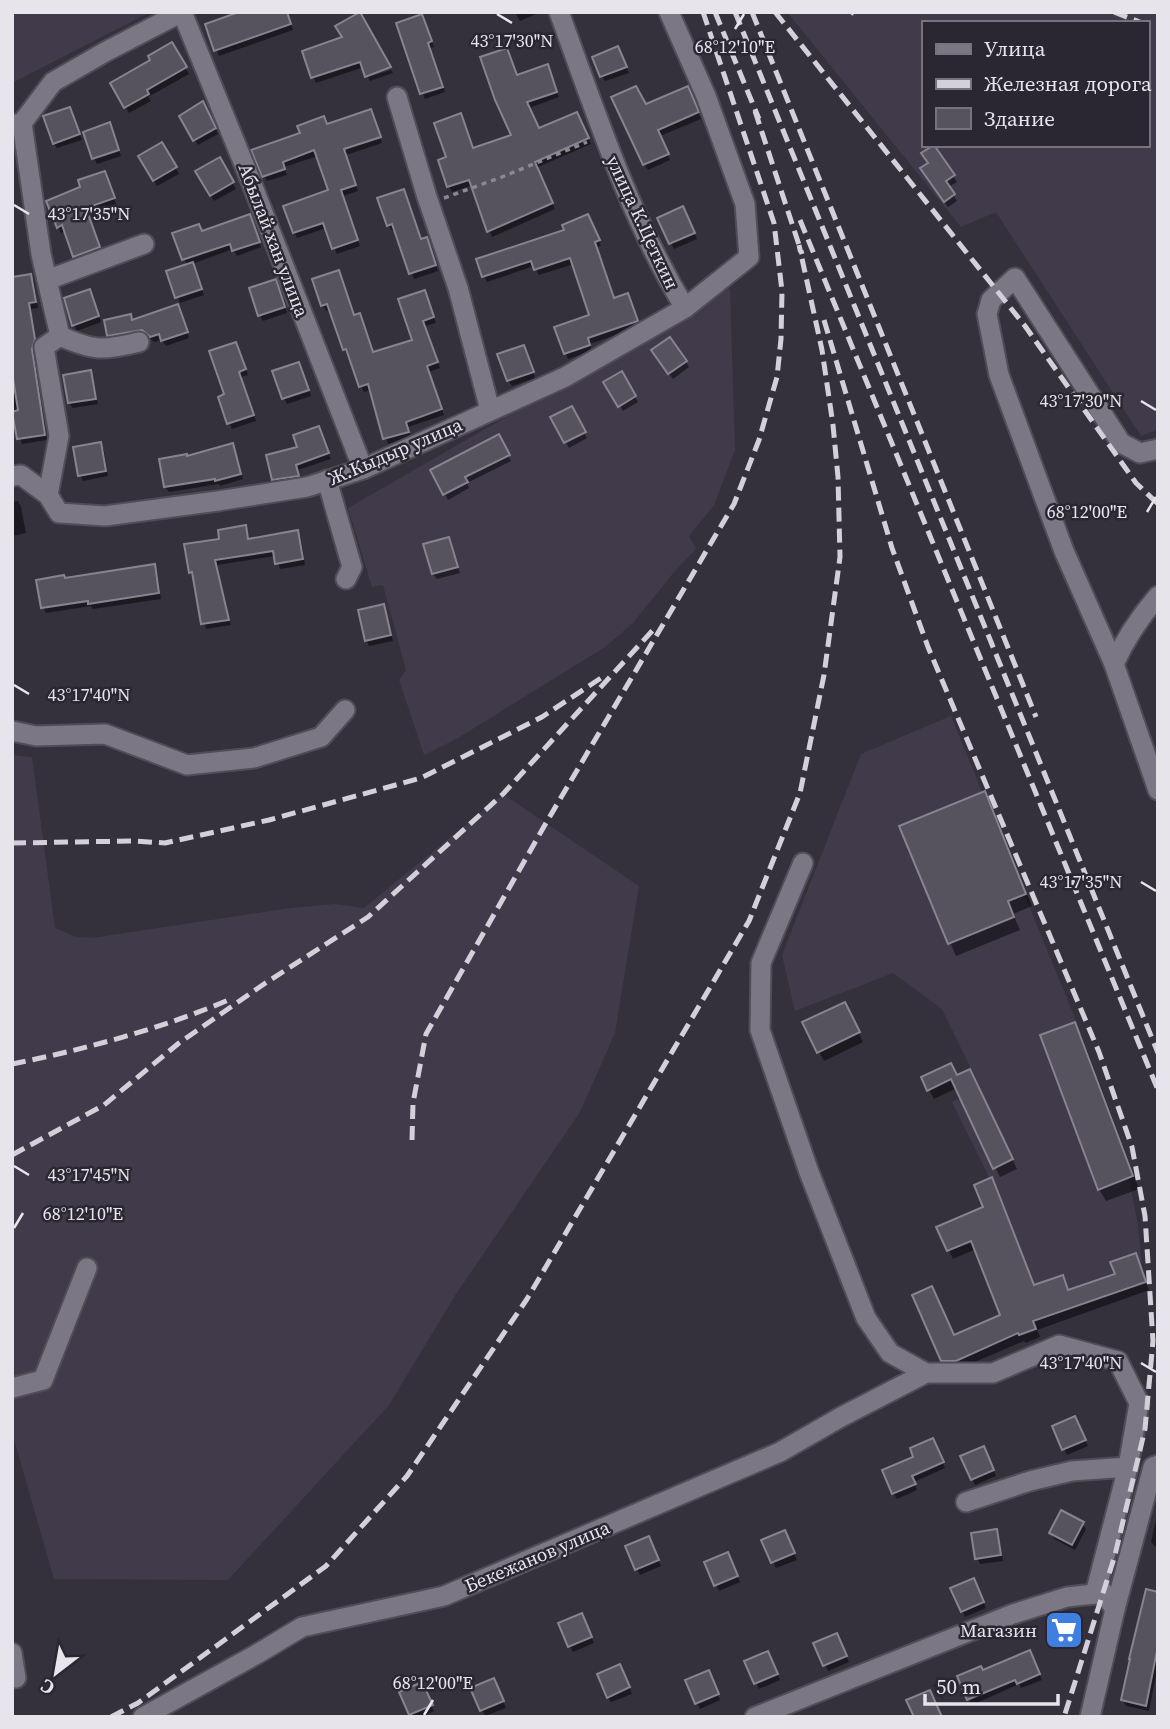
<svg xmlns="http://www.w3.org/2000/svg" width="1170" height="1729" viewBox="0 0 1170 1729" font-family="'Source Serif 4',serif">
<style>
.built{fill:#403a4b;fill-rule:evenodd}
.shadow{fill:#0007}
.building{fill:#56525e;stroke:#878391;stroke-width:2}
.lines{fill:none;stroke-linecap:round;stroke-linejoin:round}
.minor-casing{stroke:#514d57;stroke-width:23}
.path{stroke:#8c8892;stroke-width:3.5;stroke-dasharray:5 5;stroke-linecap:butt}
.minor{stroke:#7c7785;stroke-width:19}
.rail{stroke:#d3d0d9;stroke-width:5;stroke-dasharray:14 7;stroke-linecap:butt}
.ticks{fill:none;stroke:#e7e4ec;stroke-width:2.5}
.labels{text-anchor:middle;dominant-baseline:central;stroke-width:5;stroke-linejoin:round;paint-order:stroke}
.street-label{font-size:19px;fill:#e7e4ec;stroke:#2b2732}
.poi-label{font-size:19px;fill:#e7e4ec;stroke:#2b2732;text-anchor:end}
.ticks-label{font-size:18px;text-anchor:middle;fill:#e7e4ec;stroke:#2b2732;stroke-width:5;stroke-linejoin:round;paint-order:stroke}
</style>
<rect width="100%" height="100%" fill="#35313c"/>
<g class="built">
<polygon points="12,12 150,12 12,83"/>
<path d="M787,12H1158V430L1141,436L996,212L961,227ZM923,23H1147V145H923Z"/>
<polygon points="730,288 735,450 714,505 689,536 696,549 674,572 633,623 605,647 458,738 424,755 399,680 406,670 383,585 372,587 348,508"/>
<polygon points="951,716 1084,1040 1123,1149 1138,1225 1143,1276 1044,1313 1007,1228 987,1173 952,1102 981,1089 942,1009 893,973 795,1011 782,955 861,754"/>
<polygon points="12,755 32,757 55,928 76,937 92,938 291,908 335,904 364,908 503,794 639,886 615,1033 580,1112 456,1294 389,1405 228,1580 54,1579 12,1432"/>
</g>
<g class="shadow">
<polygon points="242,12 296,12 288,15 293,30 219,56 207,25"/>
<polygon points="515,12 541,12 520,21"/>
<polygon points="422,16 434,47 430,48 445,92 425,99 398,24"/>
<polygon points="370,34 364,67 316,83 305,56"/>
<polygon points="172,45 189,74 148,97 151,101 129,113 112,84 153,61"/>
<polygon points="620,53 629,73 605,81 602,76"/>
<polygon points="391,70 393,73 370,81 368,77"/>
<polygon points="550,72 559,97 529,108 539,130 580,120 591,144 536,168 555,209 492,237 473,185 452,192 449,186 473,149 513,136 517,76"/>
<polygon points="690,93 701,119 660,136 670,160 648,170 644,164 645,106"/>
<polygon points="206,109 218,134 198,145 181,116"/>
<polygon points="73,114 82,140 57,148 54,143"/>
<polygon points="374,117 382,143 346,155 358,191 343,196 360,246 337,254 326,228 297,238 294,232 330,191 318,156 284,167 287,175 267,181 264,176 327,126"/>
<polygon points="112,130 121,156 97,164 94,158"/>
<polygon points="162,145 179,174 157,186 140,157"/>
<polygon points="219,160 236,189 214,201 198,172"/>
<polygon points="925,174 953,176 957,182 948,187 957,201 948,207"/>
<polygon points="107,179 116,204 88,214 102,253 78,262 66,231 61,233 58,227"/>
<polygon points="407,197 422,241 429,245 438,271 414,279 396,229 392,231 388,225"/>
<polygon points="686,214 697,239 674,249 660,218"/>
<polygon points="590,221 601,246 596,248 614,300 631,301 639,327 590,344 592,351 568,359 556,328 592,316 574,264 539,275 534,266 487,282 478,260"/>
<polygon points="252,222 261,247 237,256 233,249 192,264 204,295 180,303 168,272 187,266 175,234 202,232"/>
<polygon points="30,276 34,281 38,308 31,309 37,346 34,356 47,440 22,444 12,410 12,377 14,376"/>
<polygon points="341,277 355,317 373,354 414,341 427,297 436,323 425,326 440,368 429,372 444,415 408,427 411,437 388,444 371,390 364,392 361,386 350,354 347,355 344,349 330,310 326,311 323,305 314,280"/>
<polygon points="278,287 287,313 263,321 260,315"/>
<polygon points="92,297 101,322 77,331 74,325"/>
<polygon points="181,312 189,338 166,346 162,340 154,342 146,335 112,341 109,335 133,321"/>
<polygon points="239,350 248,375 241,377 256,421 232,429 220,398 226,396"/>
<polygon points="527,352 535,378 512,386 508,380"/>
<polygon points="657,356 686,362 689,367 673,379"/>
<polygon points="302,370 311,396 287,404 284,398"/>
<polygon points="90,372 93,378 98,404 73,408 69,403"/>
<polygon points="621,374 638,402 623,411 606,383"/>
<polygon points="571,408 587,438 569,448 552,418"/>
<polygon points="319,428 331,459 298,470 301,481 277,485 274,479 299,448"/>
<polygon points="498,436 511,461 467,483 469,488 448,500 433,471"/>
<polygon points="100,444 104,450 108,476 83,481 80,475"/>
<polygon points="232,445 243,479 220,486 219,484 169,492 165,487 187,458"/>
<polygon points="18,501 21,507 26,533 12,536 12,502"/>
<polygon points="245,527 250,540 297,532 301,538 305,565 280,569 276,556 217,565 231,625 206,629 191,572 221,540"/>
<polygon points="448,539 460,573 437,579 433,574"/>
<polygon points="154,566 157,572 161,599 93,609 91,606 46,613 43,607 65,580"/>
<polygon points="383,606 393,641 369,646 366,640"/>
<polygon points="991,806 1032,906 1013,914 1020,930 956,956 901,827"/>
<polygon points="849,1013 863,1042 824,1061 819,1052"/>
<polygon points="1075,1024 1082,1036 1139,1189 1106,1201 1099,1189"/>
<polygon points="957,1077 974,1080 1017,1169 1000,1177 957,1088 934,1099 923,1078"/>
<polygon points="991,1179 1034,1286 1063,1277 1069,1291 1117,1275 1139,1263 1149,1290 1037,1330 1040,1337 1026,1343 1024,1341 961,1368 947,1368 942,1360 954,1337 1003,1316 976,1249 953,1259 939,1228 986,1208"/>
<polygon points="1078,1424 1088,1446 1067,1455 1064,1449"/>
<polygon points="936,1446 945,1468 914,1482 917,1490 897,1499 893,1493"/>
<polygon points="987,1454 996,1476 975,1485 963,1457"/>
<polygon points="1156,1520 1158,1520 1158,1549 1151,1542"/>
<polygon points="1082,1524 1086,1529 1075,1550 1054,1539 1051,1533"/>
<polygon points="996,1531 999,1537 1003,1561 980,1564 977,1558"/>
<polygon points="787,1537 797,1560 776,1568 764,1541"/>
<polygon points="651,1544 661,1566 640,1575 627,1547"/>
<polygon points="730,1560 740,1582 719,1591 707,1563"/>
<polygon points="976,1586 986,1608 965,1617 952,1589"/>
<polygon points="1158,1593 1158,1665 1149,1711 1126,1706 1123,1700"/>
<polygon points="584,1621 594,1643 573,1652 570,1646"/>
<polygon points="839,1640 849,1662 828,1671 816,1643"/>
<polygon points="770,1658 780,1680 759,1689 747,1662"/>
<polygon points="1032,1658 1042,1680 1021,1688 1019,1684 972,1705 959,1677"/>
<polygon points="623,1671 632,1694 611,1702 608,1697"/>
<polygon points="711,1678 720,1700 700,1709 687,1681"/>
<polygon points="496,1685 506,1708 485,1716 473,1689"/>
<polygon points="425,1689 434,1711 422,1717 412,1717 401,1692"/>
</g>
<g class="building">
<polygon points="239,12 287,12 291,24 214,51 205,24"/>
<polygon points="360,12 391,67 365,77 360,62 311,78 302,51 342,37 335,26"/>
<polygon points="422,14 432,41 428,43 443,87 420,94 396,23"/>
<polygon points="172,42 187,67 147,90 149,94 124,108 110,83 150,60 148,56"/>
<polygon points="618,46 627,67 600,77 592,57"/>
<polygon points="507,48 517,75 548,64 557,92 527,102 539,128 577,112 589,138 535,162 553,203 487,232 469,180 447,187 438,160 446,157 434,123 461,113 473,148 511,135 495,100 480,57"/>
<polygon points="636,86 646,104 688,86 699,112 658,130 669,154 643,165 611,97"/>
<polygon points="203,101 216,128 193,141 179,116"/>
<polygon points="70,107 80,134 53,144 43,116"/>
<polygon points="371,109 381,137 344,149 356,185 341,190 358,240 332,249 323,223 293,233 283,206 328,190 314,150 283,162 285,169 262,177 251,150 300,133 297,126 324,116 327,124"/>
<polygon points="110,122 119,150 92,159 83,132"/>
<polygon points="162,142 177,167 153,181 138,156"/>
<polygon points="934,145 955,175 946,181 955,194 944,202 920,168 928,163 921,153"/>
<polygon points="220,157 234,182 210,196 195,171"/>
<polygon points="105,171 115,198 86,208 100,247 73,257 62,225 57,228 46,201 80,187 78,180"/>
<polygon points="404,189 421,239 427,237 436,265 409,274 392,224 387,226 377,198"/>
<polygon points="683,206 695,233 669,244 657,218"/>
<polygon points="250,214 260,242 232,251 230,244 182,260 172,233 199,224 202,231"/>
<polygon points="588,214 600,240 595,242 614,298 628,293 638,321 588,338 590,345 564,354 554,327 589,315 570,258 534,270 531,261 482,277 476,259 564,230 562,225"/>
<polygon points="193,262 202,289 175,298 166,271"/>
<polygon points="339,270 354,315 360,313 373,352 412,340 398,299 425,290 434,317 423,321 438,362 427,366 442,409 406,422 409,432 383,439 368,384 359,387 346,349 343,350 327,304 321,306 312,279"/>
<polygon points="31,274 36,302 29,303 35,339 32,349 45,435 17,439 12,412 18,410 12,372 12,277"/>
<polygon points="276,279 285,307 258,316 249,288"/>
<polygon points="90,289 99,316 72,326 64,298"/>
<polygon points="178,304 188,332 161,341 159,334 150,337 142,330 107,336 104,320 131,314 132,320"/>
<polygon points="670,337 687,361 668,374 651,350"/>
<polygon points="236,342 246,369 239,372 254,415 227,424 218,397 224,394 209,351"/>
<polygon points="524,345 534,372 507,381 497,354"/>
<polygon points="299,362 309,390 282,399 272,371"/>
<polygon points="91,370 96,399 68,403 63,375"/>
<polygon points="622,371 636,396 618,407 603,382"/>
<polygon points="572,406 586,432 564,443 550,417"/>
<polygon points="319,426 329,453 296,465 299,476 272,480 266,455 297,447 293,435"/>
<polygon points="499,434 510,455 465,477 468,482 443,495 430,470"/>
<polygon points="101,442 106,471 78,476 73,447"/>
<polygon points="233,443 241,474 215,481 215,479 164,487 159,459 187,454 187,456"/>
<polygon points="246,525 248,539 298,530 303,559 275,564 273,551 215,560 229,620 201,624 192,572 189,573 184,544 219,539 218,530"/>
<polygon points="449,537 458,567 432,574 423,544"/>
<polygon points="155,564 159,593 88,604 88,601 41,608 36,580 64,575 65,578"/>
<polygon points="384,604 391,635 365,641 358,610"/>
<polygon points="985,791 1026,894 1008,901 1014,917 948,944 899,826"/>
<polygon points="845,1002 860,1032 817,1053 802,1022"/>
<polygon points="1075,1022 1133,1176 1098,1190 1040,1035"/>
<polygon points="951,1063 957,1075 970,1069 1013,1159 993,1169 951,1079 927,1091 921,1077"/>
<polygon points="992,1177 1034,1285 1063,1275 1068,1290 1115,1274 1110,1262 1136,1253 1146,1282 1033,1321 1036,1329 1019,1335 1018,1333 956,1361 941,1361 912,1295 932,1286 954,1335 1000,1315 971,1241 947,1251 936,1227 983,1207 974,1185"/>
<polygon points="1075,1416 1086,1440 1062,1450 1052,1426"/>
<polygon points="933,1438 944,1462 912,1476 916,1484 892,1494 882,1470 913,1457 910,1448"/>
<polygon points="984,1446 994,1470 971,1480 960,1456"/>
<polygon points="1061,1510 1084,1522 1072,1545 1049,1533"/>
<polygon points="997,1529 1001,1555 975,1559 971,1533"/>
<polygon points="785,1530 795,1553 771,1563 761,1540"/>
<polygon points="649,1536 659,1560 635,1570 625,1546"/>
<polygon points="728,1552 738,1576 714,1586 704,1562"/>
<polygon points="974,1578 984,1602 961,1612 950,1588"/>
<polygon points="1146,1589 1158,1592 1158,1646 1146,1706 1121,1700 1130,1659 1129,1659"/>
<polygon points="582,1613 592,1637 568,1647 558,1623"/>
<polygon points="837,1633 847,1656 823,1666 813,1643"/>
<polygon points="1030,1650 1040,1674 1017,1684 1015,1680 967,1700 957,1676 981,1666 983,1670"/>
<polygon points="768,1651 778,1674 754,1684 744,1661"/>
<polygon points="620,1664 630,1687 607,1698 597,1674"/>
<polygon points="709,1670 719,1694 695,1704 685,1680"/>
<polygon points="494,1678 504,1701 480,1711 470,1688"/>
<polygon points="422,1682 433,1705 409,1715 399,1692"/>
<polygon points="930,1690 942,1717 914,1717 906,1700"/>
</g>
<g class="lines">
<defs>
<g id="minor">
<polyline points="182,12 252,184 363,469"/>
<path d="M559,12C596,113 629,216 685,308"/>
<polyline points="397,97 427,197 458,288 490,410"/>
<polyline points="22,123 41,254 60,336 44,347 59,436 48,495"/>
<polyline points="12,125 22,123 53,82 105,52 182,12"/>
<polyline points="47,280 144,244"/>
<path d="M60,336C94,351 103,351 139,342"/>
<polyline points="1158,449 1140,453 1121,443 1015,278 991,300 987,314 999,375 1064,551 1114,664 1158,790"/>
<polyline points="12,476 21,475 48,495 59,513 105,516 218,501 307,487 363,469 565,377 685,308 749,257 745,204 706,96 669,12"/>
<polyline points="327,480 352,567 346,579"/>
<path d="M1114,664C1125,639 1140,617 1158,596"/>
<polyline points="12,731 36,736 105,734 187,765 254,758 321,737 345,710"/>
<polyline points="803,863 761,963 760,1030 809,1172 866,1318 890,1353 926,1373 993,1373 1059,1345 1118,1361 1139,1403 1128,1467 1095,1594"/>
<polyline points="12,1388 43,1380 87,1268"/>
<polyline points="966,1502 1030,1481 1072,1471 1128,1467"/>
<polyline points="12,1653 16,1678"/>
<polyline points="143,1717 257,1654 302,1627 444,1596 780,1452 841,1417 926,1373"/>
<polyline points="755,1717 1013,1614 1067,1597 1104,1593 1115,1609"/>
<polyline points="1090,1717 1115,1609 1153,1467 1158,1465"/>
</g>
</defs>
<use href="#minor" class="minor-casing"/>
<polyline class="path" points="444,198 502,177 587,142"/>
<use href="#minor" class="minor"/>
<g class="rail">
<polyline points="715,12 759,119"/>
<polyline points="735,12 1158,1053"/>
<polyline points="752,12 1036,717"/>
<polyline points="775,12 1025,326 1136,483 1158,504"/>
<polyline points="852,12 854,14"/>
<polyline points="1114,12 1142,23"/>
<polyline points="755,111 802,254"/>
<polyline points="800,220 1158,1090"/>
<polyline points="824,320 892,548 928,647 1099,1052 1132,1147 1145,1216 1153,1341 1145,1429 1115,1555 1064,1717"/>
<polyline points="12,843 134,841 165,843 269,820 421,778 542,717 601,678"/>
<path d="M12,1064C83,1050 167,1027 233,998"/>
<polyline points="412,1140 413,1103 426,1034 546,823 734,504 759,440 777,377 781,339 782,291 774,223 703,12"/>
<polyline points="12,1155 104,1105 179,1043 264,984 368,917 503,794 653,630"/>
<polyline points="111,1717 138,1703 326,1566 407,1476 527,1299 749,921 800,793 824,675 840,557 838,477 833,425 822,350 799,245"/>
</g>
</g>
<path class="ticks" d="M497,14L512,23M735,29L744,14M14,205L29,214M1141,401L1156,410M1147,512L1156,497M14,685L29,694M1141,882L1156,891M14,1166L29,1175M14,1228L23,1213M1141,1363L1156,1372M424,1715L433,1700"/>
<defs>
<symbol id="supermarket-square" viewBox="-11 -11 22 22"><rect x="-9" y="-9" width="18" height="18" rx="4" fill="#3f7fe0" stroke="#2b2732"/><path d="M-6-5.5h2.5l.6 2H6L4.5 2H-2.5L-4.4-4H-6ZM-1.5 3.2a1.3 1.3 0 1 0 .1 0ZM3 3.2a1.3 1.3 0 1 0 .1 0Z" fill="#fff"/></symbol>
</defs>
<g fill-rule="evenodd">
<use href="#supermarket-square" x="1042" y="1608" width="44" height="44"/>
</g>
<g class="labels">
<g class="street-label">
<text transform="translate(643 222) rotate(65)">улица К.Цеткин</text>
<text transform="translate(274 240) rotate(69)">Абылай хан улица</text>
<text transform="translate(395 451) rotate(-23)">Ж.Кыдыр улица</text>
<text transform="translate(537 1556) rotate(-23)">Бекежанов улица</text>
</g>
<g class="poi-label">
<text x="1037" y="1630">Магазин</text>
</g>
</g>
<g class="ticks-label">
<text x="512" y="47">43°17'30"N</text>
<text x="735" y="53">68°12'10"E</text>
<text x="89" y="220">43°17'35"N</text>
<text x="1081" y="407">43°17'30"N</text>
<text x="1087" y="518">68°12'00"E</text>
<text x="89" y="701">43°17'40"N</text>
<text x="1081" y="888">43°17'35"N</text>
<text x="89" y="1181">43°17'45"N</text>
<text x="83" y="1220">68°12'10"E</text>
<text x="1081" y="1369">43°17'40"N</text>
<text x="433" y="1689">68°12'00"E</text>
</g>
<rect width="1170" height="1729" fill="none" stroke="#e7e4ec" stroke-width="28"/>
<rect x="922" y="21" width="228" height="126" fill="#2b2732" stroke="#76737c" stroke-width="2"/>
<rect x="936" y="44" width="35" height="10" fill="#7c7785" stroke="#76737c" stroke-width="2"/>
<text x="984" y="56" font-size="21" fill="#e7e4ec">Улица</text>
<rect x="936" y="79" width="35" height="10" fill="#d3d0d9" stroke="#76737c" stroke-width="2"/>
<text x="984" y="91" font-size="21" fill="#e7e4ec">Железная дорога</text>
<rect x="936" y="108" width="35" height="21" fill="#56525e" stroke="#76737c" stroke-width="2"/>
<text x="984" y="126" font-size="21" fill="#e7e4ec">Здание</text>
<g transform="translate(56 1673) rotate(211)" stroke="#2b2732" stroke-width="5" paint-order="stroke">
<path d="M0-5L12 26L0 18L-12 26Z" fill="#e7e4ec"/>
<text y="-10" font-size="19" font-weight="bold" text-anchor="middle" fill="#e7e4ec">С</text>
</g>
<path d="M925 1694v10h133v-10" fill="none" stroke="#e7e4ec" stroke-width="3.5"/>
<text x="936" y="1694" font-size="21" fill="#e7e4ec" stroke="#2b2732" stroke-width="5" paint-order="stroke">50 m</text>
</svg>
